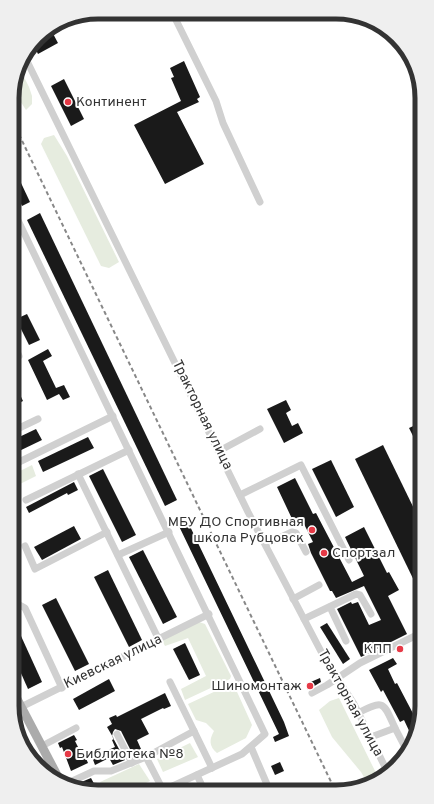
<svg xmlns="http://www.w3.org/2000/svg" width="434" height="804" viewBox="0 0 434 804" font-family="Overpass,sans-serif">
<style>
.green{fill:#e6ecdf}
.building{fill:#1a1a1a}
.lines{fill:none;stroke-linecap:round;stroke-linejoin:round}
.minor{stroke:#d0d0d0;stroke-width:7}
.major{stroke:#ababab;stroke-width:9}
.rail{stroke:#888;stroke-width:2;stroke-dasharray:4 3;stroke-linecap:butt}
.poi-dot{fill:#e63946;stroke:#fff;stroke-width:1.5}
.labels{text-anchor:middle;dominant-baseline:central;stroke-width:4;stroke-linejoin:round;paint-order:stroke}
.poi-label{font-size:14px;fill:#333;stroke:#fff;text-anchor:start}
.street-label{font-size:14px;fill:#333;stroke:#fff}
.rim{fill:none;stroke:#333;stroke-width:5}
</style>
<rect width="100%" height="100%" fill="#fff"/>
<g class="green">
<polygon points="19,67 29,87 32,96 32,104 26,110 13,90"/>
<polygon points="54,135 67,156 119,262 109,268 101,266 41,144 44,138"/>
<polygon points="32,465 36,476 20,484 16,473"/>
<polygon points="199,622 205,624 231,676 230,679 185,700 181,689 206,676 188,638 165,646 162,640"/>
<path d="M233,683L252,725L246,738L217,753C209,746 209,740 214,731L206,723L196,720L188,704Z"/>
<polygon points="339,698 378,777 368,784 361,772 332,737 319,710 330,701"/>
<polygon points="190,743 198,757 163,772 157,759"/>
<polygon points="139,764 150,781 130,791 104,791 100,782"/>
</g>
<g class="building">
<polygon points="50,28 58,43 38,54 33,44 41,34"/>
<polygon points="184,61 200,97 197,99 199,102 177,112 204,164 165,184 134,125 181,101 171,78 174,77 170,68"/>
<polygon points="64,79 84,119 71,126 51,86"/>
<polygon points="13,166 30,202 22,206 13,188"/>
<polygon points="40,213 177,500 165,506 27,220"/>
<polygon points="27,314 40,340 29,345 16,319"/>
<polygon points="48,349 52,356 43,361 56,388 64,385 70,397 63,400 59,394 47,400 28,360"/>
<polygon points="15,384 23,401 15,405"/>
<polygon points="286,400 291,410 286,413 292,426 298,423 303,433 284,443 267,409"/>
<polygon points="420,423 420,450 409,428"/>
<polygon points="36,429 42,440 15,453 15,439"/>
<polygon points="88,437 94,448 43,472 38,461"/>
<polygon points="383,445 420,521 421,595 355,459"/>
<polygon points="331,460 354,507 336,517 312,469"/>
<polygon points="103,469 136,535 122,542 89,476"/>
<polygon points="295,478 313,514 316,513 352,582 364,576 345,537 364,527 387,573 389,572 399,590 388,596 407,634 361,657 337,609 351,602 352,604 358,602 369,625 381,620 364,586 336,598 332,591 330,591 311,553 308,544 313,542 302,520 294,523 277,487"/>
<polygon points="74,482 78,490 68,495 67,493 29,513 26,507"/>
<polygon points="186,518 284,722 289,736 275,742 273,737 279,734 177,522"/>
<polygon points="74,526 81,539 42,560 34,547"/>
<polygon points="143,550 177,617 163,624 129,557"/>
<polygon points="108,570 142,640 129,647 94,577"/>
<polygon points="56,598 89,664 75,671 42,605"/>
<polygon points="327,623 350,659 343,664 320,627"/>
<polygon points="16,625 42,682 28,689 16,662"/>
<polygon points="185,643 200,675 189,680 173,649"/>
<polygon points="393,658 397,664 388,669 395,684 397,683 418,723 412,737 404,720 400,722 383,690 381,692 369,670"/>
<polygon points="320,678 321,682 308,690 306,684"/>
<polygon points="109,679 115,691 79,710 73,699"/>
<polygon points="165,693 171,706 164,709 163,708 141,719 149,734 137,740 141,749 132,753 121,731 115,729 113,732 112,736 125,760 113,765 109,758 95,765 92,757 115,747 112,740 114,739 107,727 112,724 109,718 116,715 117,717"/>
<polygon points="74,735 77,740 75,741 83,757 85,756 88,763 71,771 62,747 60,748 58,743"/>
<polygon points="280,762 284,771 275,775 271,766"/>
<polygon points="91,778 98,791 87,791 83,789 79,783"/>
</g>
<g class="lines">
<g class="minor">
<polyline points="172,12 216,101 223,123 260,202"/>
<polyline points="24,55 248,512 326,661 354,704 387,771"/>
<polyline points="13,210 265,734 242,754 164,790"/>
<polyline points="14,344 19,356 14,358"/>
<polyline points="15,430 38,419"/>
<polyline points="219,451 260,429"/>
<polyline points="15,464 113,416"/>
<polyline points="78,474 159,640"/>
<polyline points="240,495 301,465 349,560"/>
<polyline points="26,500 129,450"/>
<polyline points="266,544 292,532 296,533 306,552"/>
<polyline points="25,546 35,569 107,532"/>
<polyline points="118,555 169,532"/>
<polyline points="293,599 319,585"/>
<polyline points="16,603 25,608 62,688"/>
<polyline points="330,607 346,641"/>
<polyline points="304,619 356,594 360,595 371,614"/>
<polyline points="170,682 194,731"/>
<polyline points="312,693 327,685 360,663 421,633"/>
<polyline points="17,709 209,614"/>
<path d="M358,713C385,699 383,702 395,728"/>
<polyline points="117,734 132,763"/>
<polyline points="371,737 395,728 407,751"/>
<polyline points="42,746 76,728"/>
<polyline points="251,747 269,789"/>
<polyline points="30,754 32,752"/>
<polyline points="146,757 163,790"/>
<polyline points="197,775 204,790"/>
<polyline points="68,783 94,771 111,771 146,757 194,731 212,768"/>
</g>
<polyline class="major" points="16,697 59,779"/>
<polyline class="rail" points="13,122 334,788"/>
</g>
<g class="poi-dot">
<circle cx="68" cy="102" r="4"/>
<circle cx="312" cy="530" r="4"/>
<circle cx="324" cy="553" r="4"/>
<circle cx="400" cy="649" r="4"/>
<circle cx="310" cy="686" r="4"/>
<circle cx="68" cy="754" r="4"/>
</g>
<g class="labels">
<g class="poi-label">
<text x="76" y="102">Континент</text>
<text x="304" y="522" text-anchor="end">МБУ ДО Спортивная<tspan x="304" dy="16">школа Рубцовск</tspan></text>
<text x="332" y="553">Спортзал</text>
<text x="392" y="649" text-anchor="end">КПП</text>
<text x="302" y="686" text-anchor="end">Шиномонтаж</text>
<text x="76" y="754">Библиотека №8</text>
</g>
<g class="street-label">
<text transform="translate(202 415) rotate(64)">Тракторная улица</text>
<text transform="translate(113 662) rotate(-26)">Киевская улица</text>
<text transform="translate(350 703) rotate(61)">Тракторная улица</text>
</g>
</g>
<path d="M0 0H434V804H0ZM98 19H336A79 79 0 0 1 415 98V706A79 79 0 0 1 336 785H98A79 79 0 0 1 19 706V98A79 79 0 0 1 98 19Z" fill="#efefef" fill-rule="evenodd"/>
<path class="rim" d="M98 19H336A79 79 0 0 1 415 98V706A79 79 0 0 1 336 785H98A79 79 0 0 1 19 706V98A79 79 0 0 1 98 19Z"/>
</svg>
